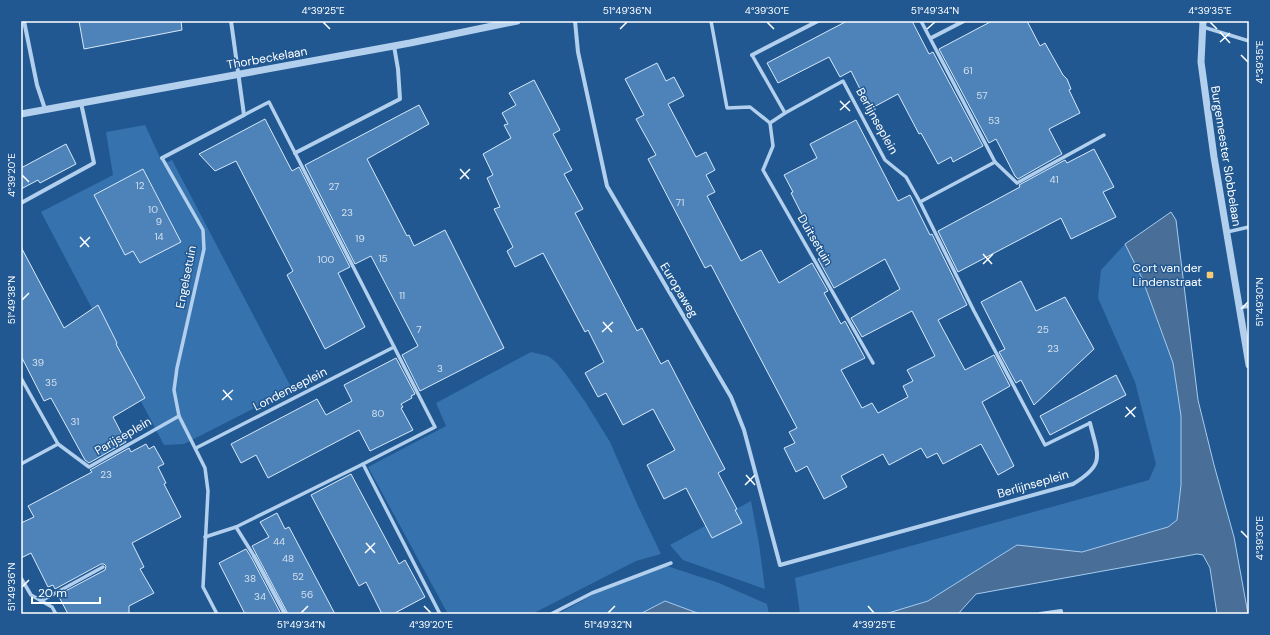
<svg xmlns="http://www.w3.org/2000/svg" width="1270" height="635" viewBox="0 0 1270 635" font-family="'DM Sans',sans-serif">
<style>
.green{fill:#3572ae}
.water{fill:#496f98;stroke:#a6cbee}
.building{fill:#4e83b9;stroke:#d8e9f9}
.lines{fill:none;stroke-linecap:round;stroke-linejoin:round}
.pedestrian{stroke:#b2d0ed;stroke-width:3.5}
.minor{stroke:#b2d0ed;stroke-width:4}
.tertiary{stroke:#b2d0ed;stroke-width:7}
.ticks{fill:none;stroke:#fff;stroke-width:1.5}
.poi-dot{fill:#f9cb74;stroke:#215891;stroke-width:1.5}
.labels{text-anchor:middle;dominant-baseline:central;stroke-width:3;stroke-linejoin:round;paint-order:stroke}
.number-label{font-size:10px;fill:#d3e0ee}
.street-label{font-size:12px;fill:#fff;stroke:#215891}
.poi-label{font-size:12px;fill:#fff;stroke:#215891;text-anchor:end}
.neatline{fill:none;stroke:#fff;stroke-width:1.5}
.ticks-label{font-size:10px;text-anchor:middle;fill:#fff}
</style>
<rect width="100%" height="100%" fill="#215891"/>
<g class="green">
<polygon points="145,125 163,164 172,160 292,389 184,444 164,445 41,212 113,175 106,132"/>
<polygon points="1125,244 1142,278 1173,363 1181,416 1181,485 1177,520 1168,527 1082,552 1017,545 928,601 885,614 800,614 795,578 1149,480 1156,464 1135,382 1098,298 1101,270"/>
<polygon points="531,352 548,356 556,362 565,373 586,403 610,442 638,506 661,554 636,561 532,614 448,614 368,467 446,426 436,403"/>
<polygon points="751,501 759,544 765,589 683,560 670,545"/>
<polygon points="667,566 719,583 767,604 769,614 700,614 665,601 640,614 558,614 596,593"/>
</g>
<g class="water">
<polygon points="1171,212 1176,220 1198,400 1214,465 1234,537 1248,614 1217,614 1210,568 1203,555 1197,554 976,594 958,614 885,614 928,601 1017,545 1082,552 1168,527 1177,520 1181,485 1181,416 1173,363 1142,278 1125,244"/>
<polygon points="665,601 700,614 640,614"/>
</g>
<g class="building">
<polygon points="79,21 181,21 182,30 84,49"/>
<polygon points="847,21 912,21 929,54 933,52 983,146 953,162 951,157 938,164 921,133 919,134 898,94 870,109 851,71 840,77 829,57 778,83 767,63"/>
<polygon points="992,21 1027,21 1040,46 1045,43 1063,75 1067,79 1071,89 1069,90 1080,113 1049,129 1062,154 1018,179 1015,176 996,139 989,143 939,49"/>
<polygon points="657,63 666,81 674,77 684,96 668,104 696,157 706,152 715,170 706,175 715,192 707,196 741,261 761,250 779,283 812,263 828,291 824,293 841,324 845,321 865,358 841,370 862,408 872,403 878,413 908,397 903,386 913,381 907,370 935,356 912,311 862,337 851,318 900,289 885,259 834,288 818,259 823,256 791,193 793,192 784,175 817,158 810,144 856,120 898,201 910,195 930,235 932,234 967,305 938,320 965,370 994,355 1010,386 982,402 1014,466 998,475 981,444 943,464 937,453 927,458 921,448 889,465 883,454 841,476 847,487 824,499 807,466 796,472 784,448 795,443 789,432 797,428 711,265 705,268 648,159 656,155 636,119 644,115 625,79"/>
<polygon points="534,80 560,130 553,134 572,170 564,174 583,209 575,213 637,331 642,328 661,364 668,360 725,469 718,473 737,509 735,510 742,523 712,538 686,488 664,499 647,465 675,450 653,409 623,425 606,393 598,397 585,373 604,362 588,330 585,332 543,253 515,267 507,251 513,247 494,209 500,207 487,178 493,175 483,154 511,138 504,125 508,124 502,113 516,105 509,93"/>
<polygon points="419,105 429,124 367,159 407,236 409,235 414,246 445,230 504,348 420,391 402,355 418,346 371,256 355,264 305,165"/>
<polygon points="265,119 292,171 299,167 350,267 338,273 365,327 325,349 287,275 293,271 236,161 215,171 199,154"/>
<polygon points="66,144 76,164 40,183 38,180 21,189 21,168"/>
<polygon points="1094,149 1114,187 1103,192 1116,217 1071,239 1061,218 958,272 938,231 1020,187 1019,185 1065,160 1067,163"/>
<polygon points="143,169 181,242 140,263 133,251 125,255 94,195"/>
<polygon points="21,247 64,328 98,305 117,343 116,344 145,398 113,417 126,442 89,463 85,460 51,398 44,401 21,356"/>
<polygon points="1021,281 1036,311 1065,297 1094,349 1034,405 1021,380 1016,383 999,352 1005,349 981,302"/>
<polygon points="396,358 415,394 411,396 412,398 401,404 403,407 401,408 413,430 370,451 359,430 268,478 256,455 241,463 231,444 317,399 326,415 352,401 344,385"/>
<polygon points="1116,375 1126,395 1050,435 1040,416"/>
<polygon points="146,444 149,449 154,446 164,464 158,467 166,483 164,484 181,517 132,543 144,567 140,569 154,593 129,606 129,614 68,614 58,595 105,570 106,566 104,564 101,564 55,589 53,585 48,587 31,553 21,558 21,523 34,517 28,506 92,472 90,470 129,448 131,452"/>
<polygon points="351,474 399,564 405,560 425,597 393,614 382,614 366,582 359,586 311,495"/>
<polygon points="277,513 285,529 289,527 335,614 288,614 252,546 269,537 260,522"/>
<polygon points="246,549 251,557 281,614 245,614 219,563"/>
</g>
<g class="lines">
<g class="pedestrian">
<polyline points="711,21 727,108 750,107 770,123"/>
<polyline points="921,21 995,162 920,202 974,311 1045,445 1090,423"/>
<polyline points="1203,27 1249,41"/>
<polyline points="752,55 785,113 770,123 773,146 763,170 873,363"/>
<polyline points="785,113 843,81 885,160 906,177 920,202"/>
<polyline points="244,115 269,102 435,427 363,464 440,614"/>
<polyline points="162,158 203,230 204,249 177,368 174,390 179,416 205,468 208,491 203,587 217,614"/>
<polyline points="995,162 1017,183 1104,135"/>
<polyline points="1227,232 1249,227"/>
<polyline points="1239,308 1249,306"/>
<polyline points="21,378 58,444 21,464"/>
<polyline points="58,444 89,467 179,416"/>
<polyline points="196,448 394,347"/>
<polyline points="236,527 363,464"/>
<polyline points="205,537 236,527 254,556"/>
<polyline points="21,578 31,595 52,607 56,614"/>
<polyline points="41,601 103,567"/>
<polyline points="551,614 592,593 671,563"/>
</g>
<g class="minor">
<polyline points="24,21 37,85 45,109"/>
<path d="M575,21L578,52L607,186L731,397L744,430L780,565L1073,484C1106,464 1098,456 1090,423"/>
<polyline points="931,38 964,21"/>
<polyline points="752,55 818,21"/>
<polyline points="295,153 400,99 398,69 394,46"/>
<polyline points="162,158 244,115 231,21"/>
<polyline points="21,203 94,163 81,103"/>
<polyline points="254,556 285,614"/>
<polyline points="1040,614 1061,611 1061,614"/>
</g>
<g class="tertiary">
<polyline points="1203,21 1201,62 1214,157 1249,365"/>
<polyline points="21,114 410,43 517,21"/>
</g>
</g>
<path class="ticks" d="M323,22L330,29M767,22L774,29M1210,22L1217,29M620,29L627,22M927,29L935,22M1220,32L1230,43M1220,42L1230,33M1241,55L1248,62M840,101L850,111M840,110L850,101M460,169L469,179M22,175L29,182M460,179L470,169M80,237L89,247M80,247L90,237M983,254L992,264M983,264L993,254M22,300L29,293M1241,309L1248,302M603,322L612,332M602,332L613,322M223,390L232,400M222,400L233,390M1126,407L1135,417M1125,417L1136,407M746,475L755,485M745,485L755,475M1241,531L1248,538M366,543L375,553M365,553L375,543M22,587L29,580M424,606L431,613M868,606L874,613M301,613L308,606M608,613L615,606"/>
<rect class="poi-dot" x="1206" y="271" width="8" height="8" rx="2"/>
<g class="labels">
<g class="number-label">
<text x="968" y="70">61</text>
<text x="982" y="95">57</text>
<text x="994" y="120">53</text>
<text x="1054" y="179">41</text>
<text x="140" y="185">12</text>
<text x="334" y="186">27</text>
<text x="680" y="202">71</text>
<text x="153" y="209">10</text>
<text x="347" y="212">23</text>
<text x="159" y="221">9</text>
<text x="159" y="236">14</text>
<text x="360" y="238">19</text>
<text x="383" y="258">15</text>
<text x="326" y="259">100</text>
<text x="402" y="295">11</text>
<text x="419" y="329">7</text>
<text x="1043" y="329">25</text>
<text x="1053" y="348">23</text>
<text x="38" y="362">39</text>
<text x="440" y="368">3</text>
<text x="51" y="382">35</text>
<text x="378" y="413">80</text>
<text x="75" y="421">31</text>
<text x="106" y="474">23</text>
<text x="279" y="541">44</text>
<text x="288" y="558">48</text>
<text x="298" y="576">52</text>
<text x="250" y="578">38</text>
<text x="307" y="594">56</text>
<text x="260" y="596">34</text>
</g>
<g class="street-label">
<text transform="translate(267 58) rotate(-10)">Thorbeckelaan</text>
<text transform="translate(877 121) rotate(61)">Berlijnseplein</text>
<text transform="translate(1226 156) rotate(81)">Burgemeester Slobbelaan</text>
<text transform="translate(815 240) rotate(60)">Duitsetuin</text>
<text transform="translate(186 277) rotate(-79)">Engelsetuin</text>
<text transform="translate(679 290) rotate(59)">Europaweg</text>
<text transform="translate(290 389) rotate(-27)">Londenseplein</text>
<text transform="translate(123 436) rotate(-30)">Parijseplein</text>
<text transform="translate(1033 484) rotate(-16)">Berlijnseplein</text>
</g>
<g class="poi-label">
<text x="1202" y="268">Cort van der<tspan x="1202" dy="14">Lindenstraat</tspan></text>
</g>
</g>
<rect width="1270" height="635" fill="none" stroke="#215891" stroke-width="44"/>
<path d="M32 597v6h68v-6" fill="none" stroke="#ffffff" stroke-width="2"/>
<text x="38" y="597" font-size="12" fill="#ffffff" stroke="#215891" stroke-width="3" paint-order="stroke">20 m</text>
<rect x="22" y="22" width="1226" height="591" class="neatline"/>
<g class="ticks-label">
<text x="323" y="14">4°39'25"E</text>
<text x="627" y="14">51°49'36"N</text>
<text x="767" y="14">4°39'30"E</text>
<text x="935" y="14">51°49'34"N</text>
<text x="1210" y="14">4°39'35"E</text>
<text transform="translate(1259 62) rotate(-90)" y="4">4°39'35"E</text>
<text transform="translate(11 175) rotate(-90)" y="4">4°39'20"E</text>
<text transform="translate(11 300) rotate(-90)" y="4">51°49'38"N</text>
<text transform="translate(1259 302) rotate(-90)" y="4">51°49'30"N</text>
<text transform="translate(1259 538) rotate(-90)" y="4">4°39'30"E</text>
<text transform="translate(11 587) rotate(-90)" y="4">51°49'36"N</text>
<text x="301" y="628">51°49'34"N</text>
<text x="431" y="628">4°39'20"E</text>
<text x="608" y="628">51°49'32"N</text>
<text x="874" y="628">4°39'25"E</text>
</g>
</svg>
